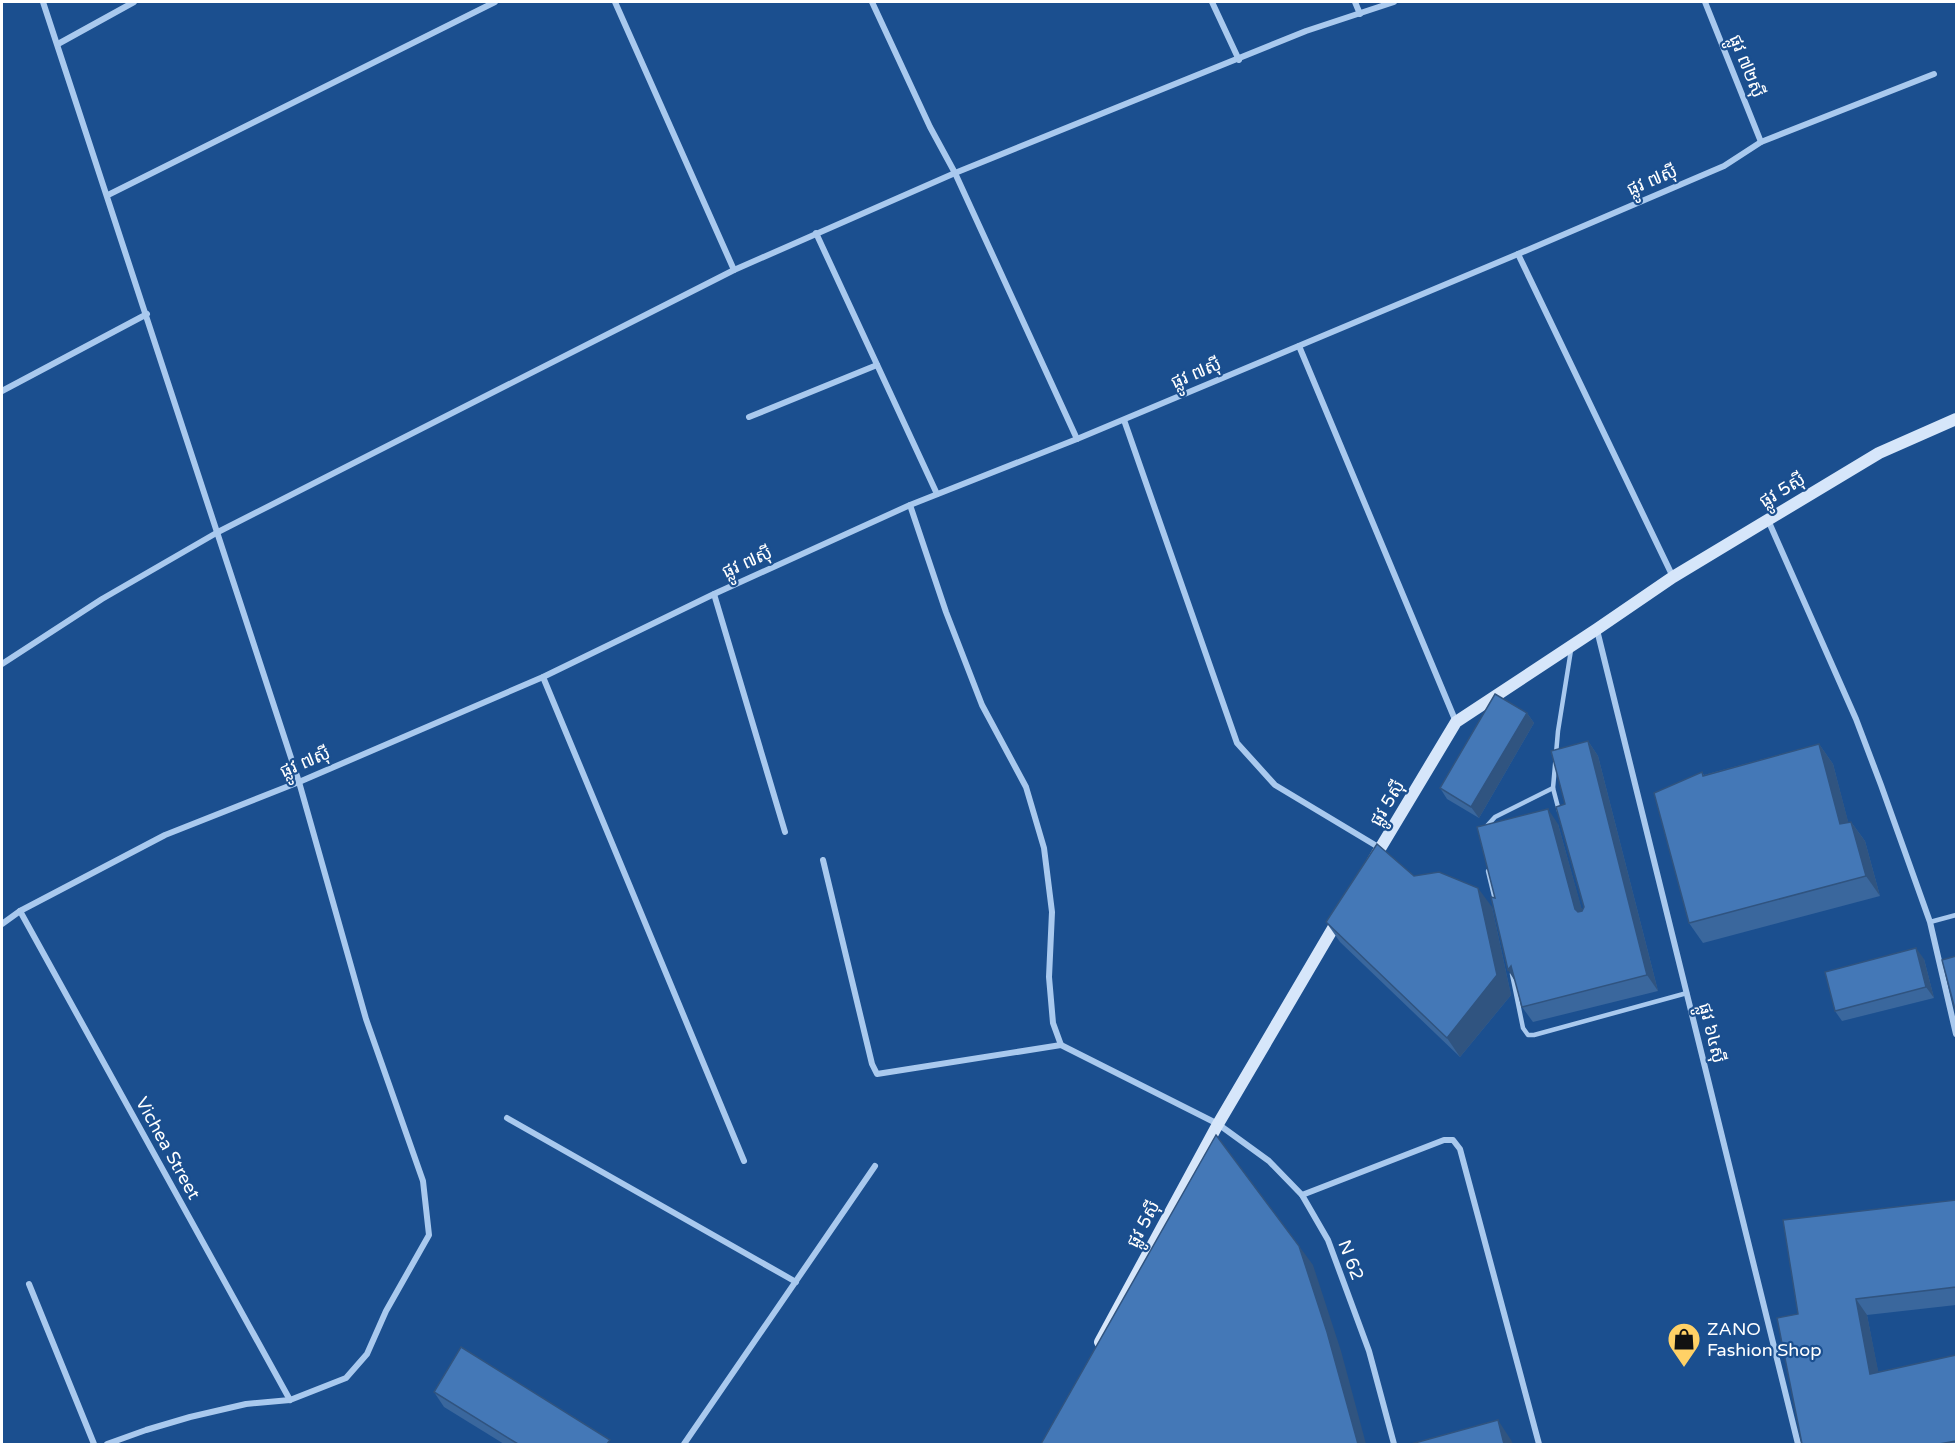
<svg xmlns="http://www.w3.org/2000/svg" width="1958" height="1446" viewBox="0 0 1958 1446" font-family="'Varela Round','Noto Sans Khmer',sans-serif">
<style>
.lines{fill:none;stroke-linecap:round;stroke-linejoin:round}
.lane{stroke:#a9c9ee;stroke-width:4.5}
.street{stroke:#a9c9ee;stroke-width:6}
.secondary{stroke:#d6e6fa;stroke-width:12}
.wall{fill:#3a679d}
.shaded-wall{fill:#305480}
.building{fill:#4478b7;stroke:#305480;stroke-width:1.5}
.labels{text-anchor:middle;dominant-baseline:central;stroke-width:4.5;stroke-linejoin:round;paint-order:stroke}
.street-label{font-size:18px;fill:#fff;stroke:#1b4f8f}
.poi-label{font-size:18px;fill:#fff;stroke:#1b4f8f;text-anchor:start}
</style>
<rect width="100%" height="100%" fill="#1b4f8f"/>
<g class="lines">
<g class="lane">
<polyline points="1559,811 1553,788 1558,731 1571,650"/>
<polyline points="1485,828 1495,817 1553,788"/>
<polyline points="1488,871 1496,904"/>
<polyline points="1930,922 1956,915"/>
<polyline points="1512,974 1523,1028 1528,1035 1534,1035 1687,993"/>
</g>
<g class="street">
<polyline points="43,2 299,782 366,1019 423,1181 429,1235 386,1311 367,1354 346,1378 290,1400 246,1404 190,1417 146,1430 107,1444"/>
<polyline points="615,2 734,270"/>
<polyline points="872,2 930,127 955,173 1077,439"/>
<polyline points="1212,2 1239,60"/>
<polyline points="1355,2 1360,14"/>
<polyline points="1705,2 1761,142"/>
<polyline points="58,44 134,2"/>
<polyline points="108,195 495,2"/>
<polyline points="816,233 937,494"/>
<polyline points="1518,254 1673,577"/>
<polyline points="1299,346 1456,722"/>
<polyline points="2,391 147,314"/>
<polyline points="749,417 877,365"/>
<polyline points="1124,420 1237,743 1275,785 1380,848"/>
<polyline points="910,505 946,612 982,705 1026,787 1044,848 1052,912 1049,977 1053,1023 1061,1045"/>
<polyline points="1768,520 1856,719 1881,785 1930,922 1956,1034"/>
<polyline points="714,594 785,832"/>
<polyline points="1597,630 1798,1444"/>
<polyline points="2,664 102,599 218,532 734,270 955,173 1306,31 1394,2"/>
<polyline points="543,677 744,1161"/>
<polyline points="823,860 872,1064 877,1074 1061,1045 1218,1124 1269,1161 1302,1195 1328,1240 1369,1351 1394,1444"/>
<polyline points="20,911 290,1400"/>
<polyline points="2,924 20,911 165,835 299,782 543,677 714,594 910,505 1077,439 1518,254 1724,166 1761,142 1934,74"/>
<polyline points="507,1118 796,1282"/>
<polyline points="1302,1195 1444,1140 1453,1140 1460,1149 1539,1444"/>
<polyline points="29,1284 94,1444"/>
<polyline points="684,1444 875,1166"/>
</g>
<g class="secondary">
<polyline points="1372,862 1456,722 1597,629 1673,577 1879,453 1956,419"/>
<polyline points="1100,1342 1218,1124 1339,918"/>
</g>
</g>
<g class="wall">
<polygon points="1527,713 1534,723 1479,818 1447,799 1440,788"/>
<polygon points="1588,741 1598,756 1658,991 1533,1022 1522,1007 1495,898 1558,824 1582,911 1584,907 1565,804"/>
<polygon points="1819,744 1833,764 1848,822 1851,822 1865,841 1880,896 1703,943 1689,923 1702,772 1704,775"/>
<polygon points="1414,876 1492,907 1511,995 1460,1057 1340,942 1326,922"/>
<polygon points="1924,959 1934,998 1842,1021 1835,1011"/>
<polygon points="1956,1200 1956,1305 1867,1315 1878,1372 1956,1355 1956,1444 1802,1444 1798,1314"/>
<polygon points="434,1392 613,1444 504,1444 444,1407"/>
</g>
<g class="shaded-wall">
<polygon points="1527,713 1534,723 1479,818 1471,807"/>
<polygon points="1588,741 1598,756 1658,991 1647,975"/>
<polygon points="1819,744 1833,764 1854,844 1840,824"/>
<polygon points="1548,809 1558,824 1586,924 1575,909"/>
<polygon points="1851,822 1865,841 1880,896 1866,876"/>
<polygon points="1478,888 1492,907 1511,995 1460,1057 1447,1038"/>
<polygon points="1916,948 1924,959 1934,998 1926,987"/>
<polygon points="1511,966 1518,986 1508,970"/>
<polygon points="1299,1246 1313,1265 1341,1351 1366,1444 1358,1444"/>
<polygon points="1856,1299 1867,1315 1882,1390 1870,1374"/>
<polygon points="1498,1420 1511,1440 1513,1444 1504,1444"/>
</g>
<g class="building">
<polygon points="1495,694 1527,713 1471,807 1440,788"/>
<polygon points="1588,741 1647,975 1522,1007 1511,966 1508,970 1491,897 1495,898 1477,827 1548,809 1575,909 1578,912 1582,911 1584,907 1556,807 1565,804 1551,751"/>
<polygon points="1819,744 1840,824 1851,822 1866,876 1689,923 1654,793 1702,772 1703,776"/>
<polygon points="1377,844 1414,876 1439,872 1478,888 1497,975 1447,1038 1326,922"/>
<polygon points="1916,948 1926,987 1835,1011 1825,972"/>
<polygon points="1956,956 1956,1013 1942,960"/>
<polygon points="1216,1135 1299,1246 1327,1332 1358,1444 1041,1444"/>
<polygon points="1956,1200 1956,1287 1856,1299 1870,1374 1956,1355 1956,1441 1939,1444 1802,1444 1777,1318 1798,1314 1783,1220"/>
<polygon points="461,1347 610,1440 607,1444 518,1444 434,1392"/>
<polygon points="1498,1420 1504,1444 1411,1444"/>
</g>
<defs>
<symbol id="shop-pin" viewBox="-11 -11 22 30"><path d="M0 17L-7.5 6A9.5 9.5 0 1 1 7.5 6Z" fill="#ffd166" stroke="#1b4f8f"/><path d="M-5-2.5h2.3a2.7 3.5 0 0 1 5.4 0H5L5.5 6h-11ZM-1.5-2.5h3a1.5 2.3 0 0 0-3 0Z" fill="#111"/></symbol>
</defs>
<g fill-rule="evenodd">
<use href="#shop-pin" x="1665" y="1320" width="38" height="52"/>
</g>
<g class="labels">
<g class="street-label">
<text transform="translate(1747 66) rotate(68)">ផ្លូវ ៧២ស៊ី</text>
<text transform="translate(1652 180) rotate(-23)">ផ្លូវ ៧ស៊ី</text>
<text transform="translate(1196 373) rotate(-23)">ផ្លូវ ៧ស៊ី</text>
<text transform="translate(1782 490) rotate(-31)">ផ្លូវ 5ស៊ី</text>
<text transform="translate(747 562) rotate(-24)">ផ្លូវ ៧ស៊ី</text>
<text transform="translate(305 762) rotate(-23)">ផ្លូវ ៧ស៊ី</text>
<text transform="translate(1387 803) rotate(-59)">ផ្លូវ 5ស៊ី</text>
<text transform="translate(1712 1033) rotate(76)">ផ្លូវ ៦៤ស៊ី</text>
<text transform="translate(168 1148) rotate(61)">Vichea Street</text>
<text transform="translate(1143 1224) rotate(-62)">ផ្លូវ 5ស៊ី</text>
<text transform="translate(1351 1260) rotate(69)">N 62</text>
</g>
<g class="poi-label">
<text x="1707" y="1329">ZANO<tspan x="1707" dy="21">Fashion Shop</tspan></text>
</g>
</g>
<rect width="1958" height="1446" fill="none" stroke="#ffffff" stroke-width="6"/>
</svg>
